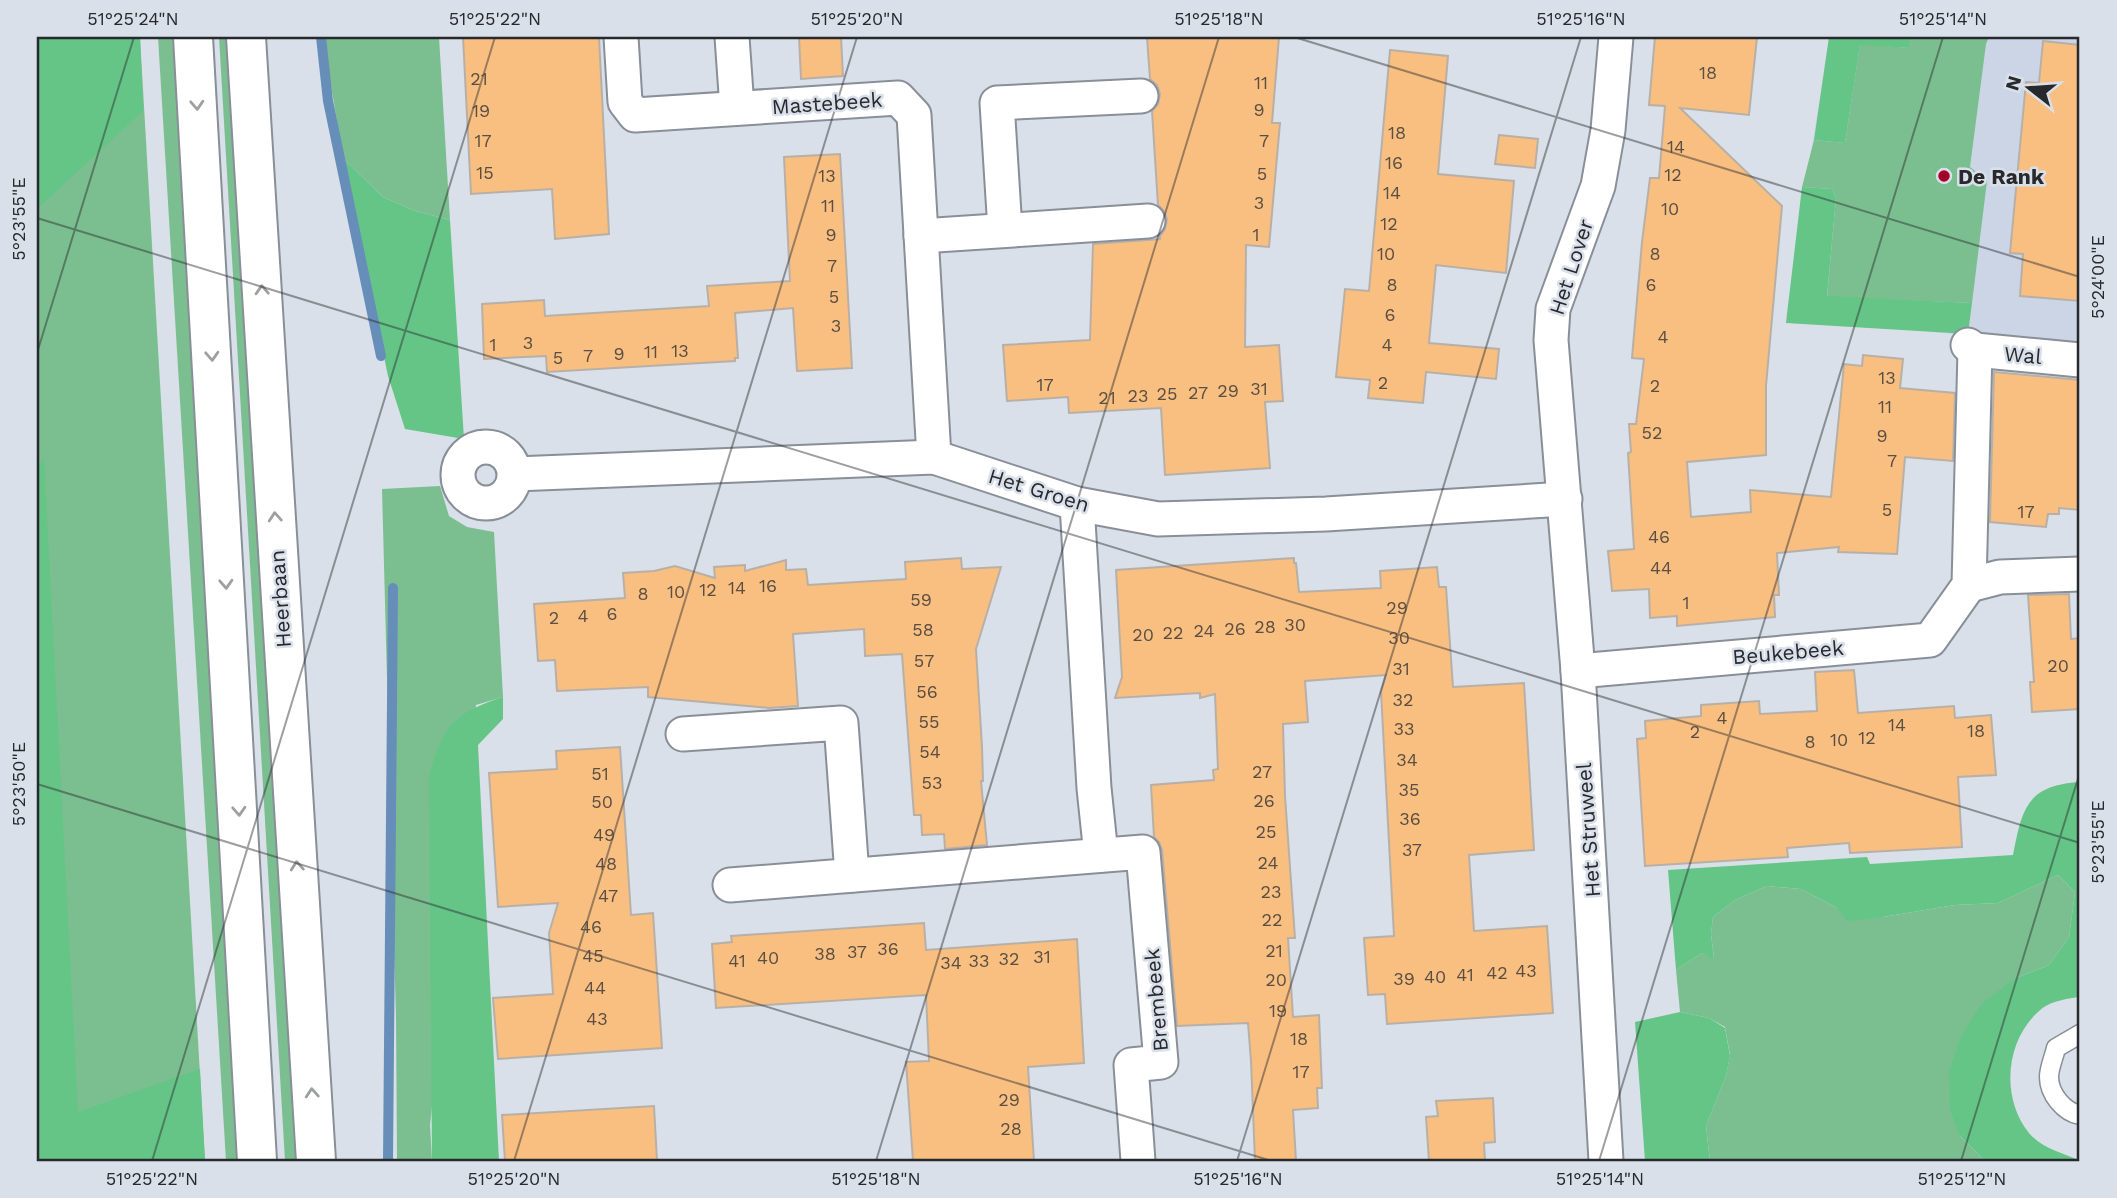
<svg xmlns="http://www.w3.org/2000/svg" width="2117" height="1198" viewBox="0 0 2117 1198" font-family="'Work Sans',sans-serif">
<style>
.built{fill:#ccd5e5}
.green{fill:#7bbf90}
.forest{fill:#65c587}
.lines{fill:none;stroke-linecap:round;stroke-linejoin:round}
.stream{stroke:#668eb9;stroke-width:10}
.building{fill:#f8bf81;stroke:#b8b0a7;stroke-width:2}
.service-casing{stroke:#898f98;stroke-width:21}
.minor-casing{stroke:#898f98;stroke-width:37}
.secondary-casing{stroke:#898f98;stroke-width:42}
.service{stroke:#fff;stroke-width:18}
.minor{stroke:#fff;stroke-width:33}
.secondary{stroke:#fff;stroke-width:38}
.oneway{stroke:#9e9fa0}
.ticks{fill:none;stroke:#27292d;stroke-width:2;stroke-opacity:0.45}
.poi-dot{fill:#a20228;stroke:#d9e0e9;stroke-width:2.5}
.labels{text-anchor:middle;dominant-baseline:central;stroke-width:5;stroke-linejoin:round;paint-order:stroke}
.number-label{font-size:18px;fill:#5b4e42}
.street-label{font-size:21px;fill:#27292d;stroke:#d9e0e9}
.poi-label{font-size:21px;font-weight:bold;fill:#27292d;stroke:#d9e0e9;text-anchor:start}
.neatline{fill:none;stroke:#27292d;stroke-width:2.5}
.ticks-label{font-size:18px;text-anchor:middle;fill:#27292d}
</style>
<rect width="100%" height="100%" fill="#d9e0e9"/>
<polygon class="built" points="1829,37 2080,37 2080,348 1786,316"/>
<g class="green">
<polygon points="37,37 140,37 205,1161 37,1161"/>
<polygon points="158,37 180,37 239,1161 226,1161"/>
<polygon points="219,37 233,37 300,1161 285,1161"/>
<polygon points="323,37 439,37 450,220 415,211 383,197 343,158"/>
<polygon points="1909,37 1989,37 1986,44 1970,167 1987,181 1972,303 1827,297 1836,198 1832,189 1802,187 1814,140 1845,143 1860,44 1909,48"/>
<polygon points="440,486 449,516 467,527 494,532 503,697 476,705 430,1125 432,1161 397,1161 396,1018 382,489"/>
<polygon points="2058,875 2075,892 2069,937 2049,965 2016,978 1960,1136 1985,1161 1710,1161 1706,1126 1726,1076 1730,1055 1725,1027 1709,1018 1680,1012 1676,970 1702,953 1714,958 1711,934 1713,917 1735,900 1767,886 1801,889 1837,908 1883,917 1955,905 1998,903"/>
</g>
<g class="forest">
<polygon points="37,37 140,37 143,111 37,209"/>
<polygon points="1829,37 1909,37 1909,48 1860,45 1845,143 1814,140"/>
<polygon points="343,158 383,197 415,211 450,220 464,439 405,429 388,376"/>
<polygon points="1802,187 1832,189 1836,198 1827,296 1972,303 1968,334 1786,323"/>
<polygon points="44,459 78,1112 200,1069 205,1161 37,1161 37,466"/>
<path d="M503,697V719L478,745L499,1161H432L429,776C442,727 455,712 503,697Z"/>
<path d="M2080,782V997C2069,998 2053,1001 2044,1007C2006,1035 1999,1096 2029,1133C2043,1150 2065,1153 2080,1161H1985L1960,1136L1950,1110L1949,1071L1962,1034L1982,1003L2016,978L2049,965L2069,937L2075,892L2058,875L1998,903L1955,905L1883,917L1847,921L1837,908L1801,889L1767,886L1735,900L1713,917L1711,934L1714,959L1702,953L1676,970L1668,870L1867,857L1870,864L2013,855C2022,810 2026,785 2080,782Z"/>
<polygon points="1680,1012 1709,1018 1725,1028 1730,1056 1726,1076 1706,1126 1710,1161 1645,1161 1635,1022"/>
</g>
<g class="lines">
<g class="stream">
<polyline points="321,37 328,101 381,356"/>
<polyline points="388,1161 393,588"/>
</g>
</g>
<g class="building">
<polygon points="463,37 599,37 609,234 555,239 552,189 471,194"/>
<polygon points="799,37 841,37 843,76 801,79"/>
<polygon points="1147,37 1279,37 1272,123 1280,123 1269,247 1246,245 1245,347 1279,345 1283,401 1265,402 1270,468 1165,475 1161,408 1069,413 1068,397 1007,401 1003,345 1090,340 1093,244 1160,239 1160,236 1165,229 1167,219 1164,211 1158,205 1152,111 1158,104 1160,94 1157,85 1150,79"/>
<polygon points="1655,37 1757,37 1749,115 1680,108 1782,206 1766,386 1766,455 1687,462 1691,517 1751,512 1750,490 1831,497 1844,364 1862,366 1863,355 1903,359 1900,388 1955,393 1953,461 1905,457 1897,554 1838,552 1839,547 1777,553 1779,595 1774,595 1775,617 1677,626 1677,616 1650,618 1649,589 1612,591 1608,551 1634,549 1628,453 1631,452 1629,424 1636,424 1644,359 1632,358 1642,242 1650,178 1659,178 1665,106 1649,105"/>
<polygon points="2043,41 2080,45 2080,301 2020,296 2023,254 2010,253 2026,82 2039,83"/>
<polygon points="1390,50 1448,56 1438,174 1514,181 1506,273 1436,265 1429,343 1499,349 1496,379 1426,372 1423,403 1368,398 1370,380 1336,377 1345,289 1369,291"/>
<polygon points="1499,135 1538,139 1535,168 1495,164"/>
<polygon points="840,154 852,368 797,371 793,308 735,313 738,358 735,358 735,361 547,372 546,356 484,359 482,304 544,300 545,316 709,306 707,286 790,281 784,157"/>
<polygon points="1994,372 2080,380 2080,510 2059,508 2059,514 2048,514 2046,527 1990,522"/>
<polygon points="961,558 962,569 1001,567 976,649 982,747 983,781 981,781 987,845 945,849 944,834 922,835 921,815 914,815 902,654 865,656 864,629 793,634 798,706 769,708 648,697 648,687 557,691 555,660 538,661 534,604 625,598 623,573 654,571 675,566 715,578 714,567 745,565 745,571 786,560 786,570 806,569 808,585 906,579 905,562"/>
<polygon points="1294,558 1294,563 1296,563 1299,592 1381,588 1380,571 1437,567 1439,587 1446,587 1453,687 1524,683 1534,850 1469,855 1474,931 1547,926 1553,1013 1387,1024 1385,994 1368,995 1364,938 1394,936 1381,692 1386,675 1305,681 1308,722 1283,724 1285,796 1295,938 1288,938 1293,1017 1319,1015 1322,1088 1317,1088 1318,1108 1293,1110 1296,1161 1255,1161 1251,1061 1248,1023 1177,1026 1162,850 1159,842 1154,837 1151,785 1214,780 1213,770 1218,769 1215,694 1200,698 1200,693 1115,698 1122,677 1116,570"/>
<polygon points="2069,594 2071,639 2080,638 2080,709 2032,712 2030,682 2034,682 2028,595"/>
<polygon points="1854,670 1858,713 1954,706 1955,718 1991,715 1996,775 1958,777 1962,847 1850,853 1849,843 1787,848 1788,857 1645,866 1637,739 1646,738 1645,721 1701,716 1701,705 1759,701 1760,714 1817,711 1815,672"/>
<polygon points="620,747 631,915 653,913 662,1048 498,1059 493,998 553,994 549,933 558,903 498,907 489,773 557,769 556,751"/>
<polygon points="924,923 926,950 1077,939 1084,1063 1028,1067 1034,1161 913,1161 906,1062 929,1061 926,995 716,1008 712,944 732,942 731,936"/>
<polygon points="1493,1098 1495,1142 1484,1143 1485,1161 1429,1161 1426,1117 1438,1116 1436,1101"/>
<polygon points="654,1106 657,1161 505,1161 502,1115"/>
</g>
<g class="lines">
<defs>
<path id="service" d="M2080,1034L2056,1048C2054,1057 2049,1068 2049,1077C2049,1094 2064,1112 2080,1115"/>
<g id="minor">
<polyline points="621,37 625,102 635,115 898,98 914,115 934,457"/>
<polyline points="732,37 737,108"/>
<polyline points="1005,230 997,103 1141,96"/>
<polyline points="921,236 1148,221"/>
<polyline points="1968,345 1975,350 2080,360"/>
<circle cx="486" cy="475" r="28"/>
<polyline points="515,474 934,457 1077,504 1158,519 1326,514 1565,499"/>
<polyline points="1077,504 1094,788 1101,855"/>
<polyline points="1969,585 2000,577 2080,574"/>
<polyline points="1578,671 1930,640 1969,585 1975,350"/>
<polyline points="683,734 841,723 852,875"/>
<polyline points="730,885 1143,852 1161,1062 1131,1065 1138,1161"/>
<polyline points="1606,1161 1578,671 1551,340 1553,309 1598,186 1608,130 1616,37"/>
</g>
<g id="secondary">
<polyline points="193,37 257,1161"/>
<polyline points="246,37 316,1161"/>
</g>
</defs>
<use href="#service" class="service-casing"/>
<use href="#minor" class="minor-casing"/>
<use href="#secondary" class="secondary-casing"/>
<use href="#service" class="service"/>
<use href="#minor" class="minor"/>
<use href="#secondary" class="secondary"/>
</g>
<defs><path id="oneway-chevron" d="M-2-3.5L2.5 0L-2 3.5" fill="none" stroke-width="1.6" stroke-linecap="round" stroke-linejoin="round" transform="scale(1.75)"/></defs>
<g class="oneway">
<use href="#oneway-chevron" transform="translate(197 105) rotate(87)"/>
<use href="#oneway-chevron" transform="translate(262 290) rotate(-93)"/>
<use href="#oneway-chevron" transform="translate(212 356) rotate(87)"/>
<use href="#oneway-chevron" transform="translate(275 517) rotate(-94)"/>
<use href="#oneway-chevron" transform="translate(226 584) rotate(87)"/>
<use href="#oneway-chevron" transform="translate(239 811) rotate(87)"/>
<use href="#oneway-chevron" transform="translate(297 866) rotate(-94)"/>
<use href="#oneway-chevron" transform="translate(312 1093) rotate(-94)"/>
</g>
<path class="ticks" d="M1294,37L2080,277M37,218L2080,843M37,353L134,37M37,784L1272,1161M152,1161L495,37M514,1161L857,37M876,1161L1219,37M1237,1161L1581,37M1599,1161L1943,37M1961,1161L2080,772"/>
<circle class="poi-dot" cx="1944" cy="176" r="7"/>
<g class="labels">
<g class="number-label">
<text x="1708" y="72">18</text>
<text x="479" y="78">21</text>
<text x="1261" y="82">11</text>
<text x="1259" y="109">9</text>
<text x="481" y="110">19</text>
<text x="1397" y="132">18</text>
<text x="483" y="140">17</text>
<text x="1264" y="140">7</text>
<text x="1676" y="146">14</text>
<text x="1394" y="162">16</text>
<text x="485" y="172">15</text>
<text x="1262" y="173">5</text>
<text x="1673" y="174">12</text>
<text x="827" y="175">13</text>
<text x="1392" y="192">14</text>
<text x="1259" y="202">3</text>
<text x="828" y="205">11</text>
<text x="1670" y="208">10</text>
<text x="1389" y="223">12</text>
<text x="831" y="234">9</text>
<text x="1256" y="234">1</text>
<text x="1386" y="253">10</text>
<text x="1655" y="253">8</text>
<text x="832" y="265">7</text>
<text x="1392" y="284">8</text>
<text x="1651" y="284">6</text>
<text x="834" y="296">5</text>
<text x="1390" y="314">6</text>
<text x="836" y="325">3</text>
<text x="1663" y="336">4</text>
<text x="528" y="342">3</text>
<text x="493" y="344">1</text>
<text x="1387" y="344">4</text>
<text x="680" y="350">13</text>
<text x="651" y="351">11</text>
<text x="619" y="353">9</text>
<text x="588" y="355">7</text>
<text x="558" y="357">5</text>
<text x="1887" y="377">13</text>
<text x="1383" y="382">2</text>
<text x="1045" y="384">17</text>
<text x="1655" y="385">2</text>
<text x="1259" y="388">31</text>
<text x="1228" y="390">29</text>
<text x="1198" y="392">27</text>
<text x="1167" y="393">25</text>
<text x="1138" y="395">23</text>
<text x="1107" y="397">21</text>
<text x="1885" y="406">11</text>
<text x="1652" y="432">52</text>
<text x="1882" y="435">9</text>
<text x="1892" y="460">7</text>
<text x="1887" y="509">5</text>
<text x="2026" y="511">17</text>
<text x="1659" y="536">46</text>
<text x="1661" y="567">44</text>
<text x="768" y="585">16</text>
<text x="737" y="587">14</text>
<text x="708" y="589">12</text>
<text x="676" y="591">10</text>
<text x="643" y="593">8</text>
<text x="921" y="599">59</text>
<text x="1686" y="602">1</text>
<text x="1397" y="607">29</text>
<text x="612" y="613">6</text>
<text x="583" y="615">4</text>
<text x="554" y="617">2</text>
<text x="1295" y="624">30</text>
<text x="1265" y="626">28</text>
<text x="1235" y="628">26</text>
<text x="923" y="629">58</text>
<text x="1204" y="630">24</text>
<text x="1173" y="632">22</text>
<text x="1143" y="634">20</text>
<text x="1399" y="637">30</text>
<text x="924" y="660">57</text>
<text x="2058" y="665">20</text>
<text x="1401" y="668">31</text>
<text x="927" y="691">56</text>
<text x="1403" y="699">32</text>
<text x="1722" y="717">4</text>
<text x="929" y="721">55</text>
<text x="1897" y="724">14</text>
<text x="1404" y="728">33</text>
<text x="1976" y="730">18</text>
<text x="1695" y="731">2</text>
<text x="1867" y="737">12</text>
<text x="1839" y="739">10</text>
<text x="1810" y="741">8</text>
<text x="930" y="751">54</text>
<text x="1407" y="759">34</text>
<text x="1262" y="771">27</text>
<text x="600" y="773">51</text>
<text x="932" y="782">53</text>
<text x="1409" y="789">35</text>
<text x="1264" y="800">26</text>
<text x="602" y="801">50</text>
<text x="1410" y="818">36</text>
<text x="1266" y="831">25</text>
<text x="604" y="834">49</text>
<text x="1412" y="849">37</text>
<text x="1268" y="862">24</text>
<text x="606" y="863">48</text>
<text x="1271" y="891">23</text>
<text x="608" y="895">47</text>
<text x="1272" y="919">22</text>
<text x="591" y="926">46</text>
<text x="888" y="948">36</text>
<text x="1274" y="950">21</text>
<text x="857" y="951">37</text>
<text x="825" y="953">38</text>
<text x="593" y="955">45</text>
<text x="1042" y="956">31</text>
<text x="768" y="957">40</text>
<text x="1009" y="958">32</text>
<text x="737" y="960">41</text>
<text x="979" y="960">33</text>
<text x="951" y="962">34</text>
<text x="1526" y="970">43</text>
<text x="1497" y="972">42</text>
<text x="1465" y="974">41</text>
<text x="1435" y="976">40</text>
<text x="1404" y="978">39</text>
<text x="1276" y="979">20</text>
<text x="595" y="987">44</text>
<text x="1278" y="1010">19</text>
<text x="597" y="1018">43</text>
<text x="1299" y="1038">18</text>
<text x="1301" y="1071">17</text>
<text x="1009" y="1099">29</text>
<text x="1011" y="1128">28</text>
</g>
<g class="street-label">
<text transform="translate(827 103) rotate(-4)">Mastebeek</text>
<text transform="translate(1571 267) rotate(-72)">Het Lover</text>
<text transform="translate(2023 355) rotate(5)">Wal</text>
<text transform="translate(1039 490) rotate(17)">Het Groen</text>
<text transform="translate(280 599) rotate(-94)">Heerbaan</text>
<text transform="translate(1788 652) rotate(-5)">Beukebeek</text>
<text transform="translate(1588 830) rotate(-94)">Het Struweel</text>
<text transform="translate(1156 1000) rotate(-95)">Brembeek</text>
</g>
<g class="poi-label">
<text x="1958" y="176">De Rank</text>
</g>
</g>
<rect width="2117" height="1198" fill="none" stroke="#d9e0e9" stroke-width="77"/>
<g transform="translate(2029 88) rotate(287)" stroke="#d9e0e9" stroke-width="5" paint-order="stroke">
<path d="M0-5L12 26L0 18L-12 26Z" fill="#27292d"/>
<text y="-10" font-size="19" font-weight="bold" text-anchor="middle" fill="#27292d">N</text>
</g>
<rect x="38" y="38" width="2040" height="1122" class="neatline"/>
<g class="ticks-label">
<text x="133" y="25">51°25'24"N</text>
<text x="495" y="25">51°25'22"N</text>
<text x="857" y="25">51°25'20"N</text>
<text x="1219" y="25">51°25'18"N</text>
<text x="1581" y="25">51°25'16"N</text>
<text x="1943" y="25">51°25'14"N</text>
<text transform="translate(19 219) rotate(-90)" y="6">5°23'55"E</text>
<text transform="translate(2098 277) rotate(-90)" y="6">5°24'00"E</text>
<text transform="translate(19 784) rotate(-90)" y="6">5°23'50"E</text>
<text transform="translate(2098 842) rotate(-90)" y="6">5°23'55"E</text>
<text x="152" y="1185">51°25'22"N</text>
<text x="514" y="1185">51°25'20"N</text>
<text x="876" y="1185">51°25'18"N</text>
<text x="1238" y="1185">51°25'16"N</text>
<text x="1600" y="1185">51°25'14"N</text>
<text x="1962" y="1185">51°25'12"N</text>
</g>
</svg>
